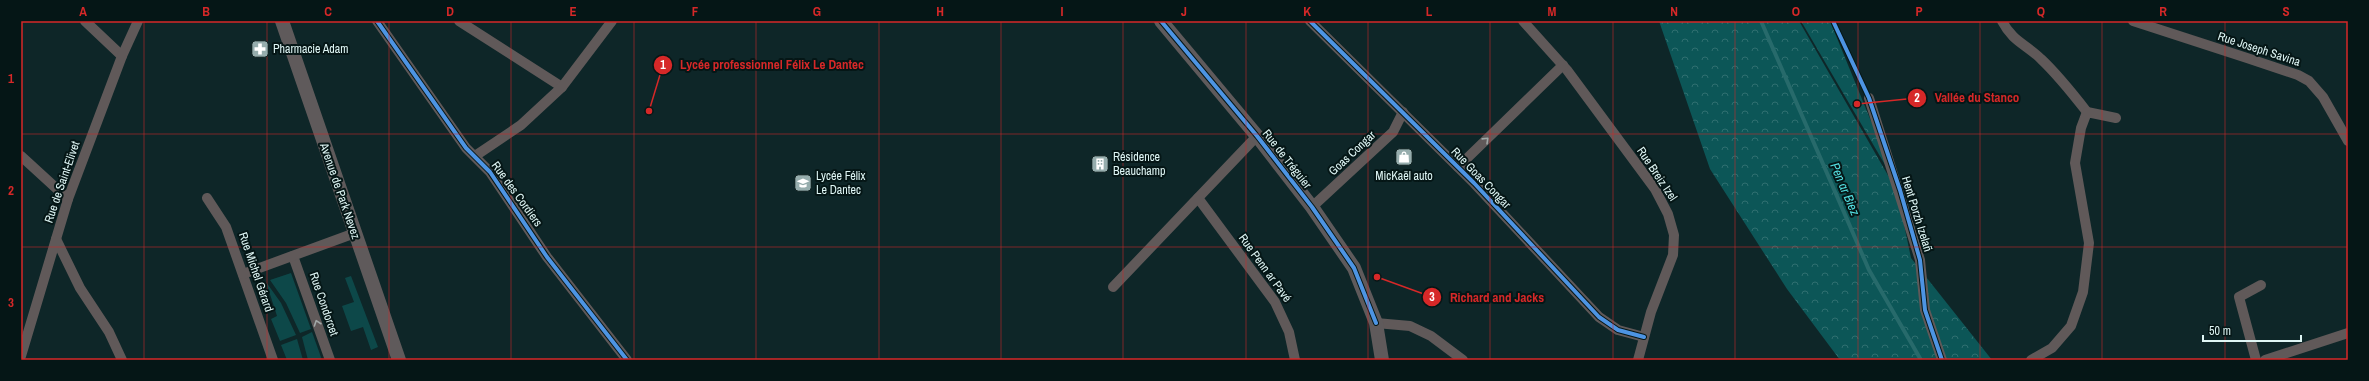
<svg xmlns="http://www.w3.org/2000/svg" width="2369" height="381" viewBox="0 0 2369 381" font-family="'Archivo Narrow',sans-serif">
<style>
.grass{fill:#0d4849}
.forest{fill:url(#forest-crowns)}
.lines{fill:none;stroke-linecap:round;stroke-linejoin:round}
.stream{stroke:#276a6b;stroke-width:4}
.street{stroke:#605959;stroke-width:10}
.secondary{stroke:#5f5a5b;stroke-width:14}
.cycleway-casing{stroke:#051616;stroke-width:6}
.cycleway{stroke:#4d94e3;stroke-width:4}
.oneway{stroke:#a0a8a7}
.grid{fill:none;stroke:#d62828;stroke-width:1;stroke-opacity:0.55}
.labels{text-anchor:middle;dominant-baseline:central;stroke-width:4;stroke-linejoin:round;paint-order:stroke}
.poi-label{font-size:12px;fill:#dff6f5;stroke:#051616;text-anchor:start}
.street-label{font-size:12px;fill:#dff6f5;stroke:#051616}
.water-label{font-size:13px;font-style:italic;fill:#53dee0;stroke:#051616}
.leader{fill:none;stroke:#d62828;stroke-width:1.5}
.callout-dot{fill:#d62828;stroke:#051616;stroke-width:1.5}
.mark-label{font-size:12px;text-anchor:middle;font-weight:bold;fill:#fff}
.callout-label{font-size:13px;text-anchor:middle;font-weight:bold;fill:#d62828;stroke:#051616;stroke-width:4;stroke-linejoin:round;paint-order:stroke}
.neatline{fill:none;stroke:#d62828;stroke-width:1.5}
.grid-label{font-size:13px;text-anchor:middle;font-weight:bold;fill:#d62828}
</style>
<defs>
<pattern id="forest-crowns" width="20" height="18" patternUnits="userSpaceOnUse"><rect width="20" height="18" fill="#0c5657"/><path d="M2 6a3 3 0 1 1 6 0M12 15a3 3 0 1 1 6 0" fill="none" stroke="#2f6f70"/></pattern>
</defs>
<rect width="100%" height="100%" fill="#0e2628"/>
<g class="grass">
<polygon points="291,273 311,329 300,333 286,303 270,280"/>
<polygon points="351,276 378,347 371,350 363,327 351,331 342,306 354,302 345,278"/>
<polygon points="266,282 281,303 296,335 280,341 271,319 277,316"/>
<polygon points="312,332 322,360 308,360 302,337"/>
<polygon points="297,339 303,360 287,360 281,345"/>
</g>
<g class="forest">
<polygon points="1659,21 1799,21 1897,191 1911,258 1992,360 1840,360 1787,289 1710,169"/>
<polygon points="1801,21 1830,21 1898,187"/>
</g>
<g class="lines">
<polyline class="stream" points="1761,21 1869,270 1921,360"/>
<g class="street">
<polyline points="85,21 122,56"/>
<polyline points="377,21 466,148 490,172 547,257 627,360"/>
<polyline points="459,21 562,87"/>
<polyline points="1310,21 1474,183 1599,317 1618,330 1644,337"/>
<polyline points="1523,21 1567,70 1655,189 1668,214 1674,235 1673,255 1651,312 1638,360"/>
<path d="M2002,21C2013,42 2026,44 2041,59C2058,75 2073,94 2087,112"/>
<polyline points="2133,21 2247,58 2298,75 2309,81 2323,97 2348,141"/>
<polyline points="1869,98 1920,260 1925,310 1942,360"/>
<polyline points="21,156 68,199"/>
<polyline points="475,156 521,125 562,87 612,21"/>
<polyline points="1458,167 1563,65"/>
<polyline points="207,198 226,227 273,360"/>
<polyline points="1198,198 1275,302 1289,332 1295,360"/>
<polyline points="1312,207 1393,132 1403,112"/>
<polyline points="56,239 80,288 109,332 122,360"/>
<polyline points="293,256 330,360"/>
<polyline points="243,274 355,233"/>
<polyline points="1113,287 1257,136"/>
<polyline points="1376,323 1410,326 1431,336 1463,360"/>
<polyline points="21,356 68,199 122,56 138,21"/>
<polyline points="2031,360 2052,348 2071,326 2083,292 2089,243 2075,163 2081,128 2087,112 2116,118"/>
<polyline points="2256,360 2239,297 2261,285"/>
<polyline points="2265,360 2348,333"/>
</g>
<g class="secondary">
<polyline points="282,21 399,360"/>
<polyline points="1161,21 1257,136 1312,207 1354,268 1376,323 1382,360"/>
</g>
<defs>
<g id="cycleway">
<polyline points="377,21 466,148 490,172 547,257 627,360"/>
<polyline points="1161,21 1257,136 1312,207 1354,268 1376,323"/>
<polyline points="1310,21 1474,183 1599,317 1618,330 1644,337"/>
<polyline points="1833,21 1869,98 1900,190 1920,260 1925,310 1942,360"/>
</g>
</defs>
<use href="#cycleway" class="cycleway-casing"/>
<use href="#cycleway" class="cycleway"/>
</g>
<defs><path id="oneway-chevron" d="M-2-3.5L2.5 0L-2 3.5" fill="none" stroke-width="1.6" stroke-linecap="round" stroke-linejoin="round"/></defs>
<g class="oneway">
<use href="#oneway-chevron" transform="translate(1486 140) rotate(-44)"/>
<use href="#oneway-chevron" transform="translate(317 323) rotate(-109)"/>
</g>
<path class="grid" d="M144,21V360M267,21V360M389,21V360M511,21V360M634,21V360M756,21V360M879,21V360M1001,21V360M1123,21V360M1246,21V360M1368,21V360M1490,21V360M1613,21V360M1735,21V360M1858,21V360M1980,21V360M2102,21V360M2225,21V360M21,134H2348M21,247H2348"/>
<defs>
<symbol id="pharmacy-square" viewBox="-11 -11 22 22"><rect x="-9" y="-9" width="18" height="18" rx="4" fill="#96adad" stroke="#051616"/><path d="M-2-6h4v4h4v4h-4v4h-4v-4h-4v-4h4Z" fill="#fff"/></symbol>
<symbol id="shop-square" viewBox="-11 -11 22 22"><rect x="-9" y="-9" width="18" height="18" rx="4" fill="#96adad" stroke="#051616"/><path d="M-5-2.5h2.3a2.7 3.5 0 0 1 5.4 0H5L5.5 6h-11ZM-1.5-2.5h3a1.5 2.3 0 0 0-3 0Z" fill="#fff"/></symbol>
<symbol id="building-square" viewBox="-11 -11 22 22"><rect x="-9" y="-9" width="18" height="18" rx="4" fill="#96adad" stroke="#051616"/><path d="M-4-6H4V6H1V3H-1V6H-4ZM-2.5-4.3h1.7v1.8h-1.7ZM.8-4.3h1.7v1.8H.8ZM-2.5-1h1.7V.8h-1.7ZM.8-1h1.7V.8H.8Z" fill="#fff"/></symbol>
<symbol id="school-square" viewBox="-11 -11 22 22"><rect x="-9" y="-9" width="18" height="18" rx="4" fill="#96adad" stroke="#051616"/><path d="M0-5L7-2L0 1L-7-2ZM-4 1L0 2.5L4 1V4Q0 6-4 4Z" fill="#fff"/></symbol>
</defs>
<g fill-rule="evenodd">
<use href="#pharmacy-square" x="250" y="39" width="20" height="20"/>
<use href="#shop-square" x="1394" y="147" width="20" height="20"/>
<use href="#building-square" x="1090" y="154" width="20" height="20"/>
<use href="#school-square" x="793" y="173" width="20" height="20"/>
</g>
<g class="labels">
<g class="poi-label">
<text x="273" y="49">Pharmacie Adam</text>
<text x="1113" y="157">Résidence<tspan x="1113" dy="14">Beauchamp</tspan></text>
<text x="816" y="176">Lycée Félix<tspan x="816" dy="14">Le Dantec</tspan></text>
<text x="1404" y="176" text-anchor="middle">MicKaël auto</text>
</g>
<g class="street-label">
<text transform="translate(2259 49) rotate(18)">Rue Joseph Savina</text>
<text transform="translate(1352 153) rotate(-43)">Goas Congar</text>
<text transform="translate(1287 159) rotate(52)">Rue de Tréguier</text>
<text transform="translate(1657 174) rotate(56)">Rue Breiz Izel</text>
<text transform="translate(1481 178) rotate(46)">Rue Goas Congar</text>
<text transform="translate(62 182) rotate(-71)">Rue de Saint-Elivet</text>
<text transform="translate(340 191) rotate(71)">Avenue de Park Nevez</text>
<text transform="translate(517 194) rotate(54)">Rue des Cordiers</text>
<text transform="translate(1917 214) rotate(73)">Hent Porzh Izelañ</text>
<text transform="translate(1265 268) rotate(54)">Rue Penn ar Pavé</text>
<text transform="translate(256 272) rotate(71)">Rue Michel Gérard</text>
<text transform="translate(324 304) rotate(71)">Rue Condorcet</text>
</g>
<g class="water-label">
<text transform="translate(1845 189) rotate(67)">Pen ar Biez</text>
</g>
</g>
<path class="leader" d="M649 111L663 65M1857 104L1917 98M1377 277L1432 297"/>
<g class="callout-dot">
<circle cx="649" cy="111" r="4"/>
<circle cx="1857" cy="104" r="4"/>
<circle cx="1377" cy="277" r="4"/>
<circle cx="663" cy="65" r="10"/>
<circle cx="1917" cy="98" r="10"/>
<circle cx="1432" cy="297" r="10"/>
</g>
<g class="mark-label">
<text x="663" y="69">1</text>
<text x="1917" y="102">2</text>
<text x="1432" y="301">3</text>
</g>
<g class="callout-label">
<text x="772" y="69">Lycée professionnel Félix Le Dantec</text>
<text x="1977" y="102">Vallée du Stanco</text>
<text x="1497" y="302">Richard and Jacks</text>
</g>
<rect width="2369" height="381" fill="none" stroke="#051616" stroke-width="44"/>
<path d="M2203 335v6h98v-6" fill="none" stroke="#dff6f5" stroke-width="2"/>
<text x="2209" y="335" font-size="12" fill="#dff6f5" stroke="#051616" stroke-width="3" paint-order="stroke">50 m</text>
<rect x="22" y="22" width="2325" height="337" class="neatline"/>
<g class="grid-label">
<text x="83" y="16">A</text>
<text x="206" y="16">B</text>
<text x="328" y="16">C</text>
<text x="450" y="16">D</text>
<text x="573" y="16">E</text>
<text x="695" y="16">F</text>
<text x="817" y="16">G</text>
<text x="940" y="16">H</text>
<text x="1062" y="16">I</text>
<text x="1184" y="16">J</text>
<text x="1307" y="16">K</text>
<text x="1429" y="16">L</text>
<text x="1552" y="16">M</text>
<text x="1674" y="16">N</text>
<text x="1796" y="16">O</text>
<text x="1919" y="16">P</text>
<text x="2041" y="16">Q</text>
<text x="2163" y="16">R</text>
<text x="2286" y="16">S</text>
<text x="11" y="83">1</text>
<text x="11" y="195">2</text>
<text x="11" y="307">3</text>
</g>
</svg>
